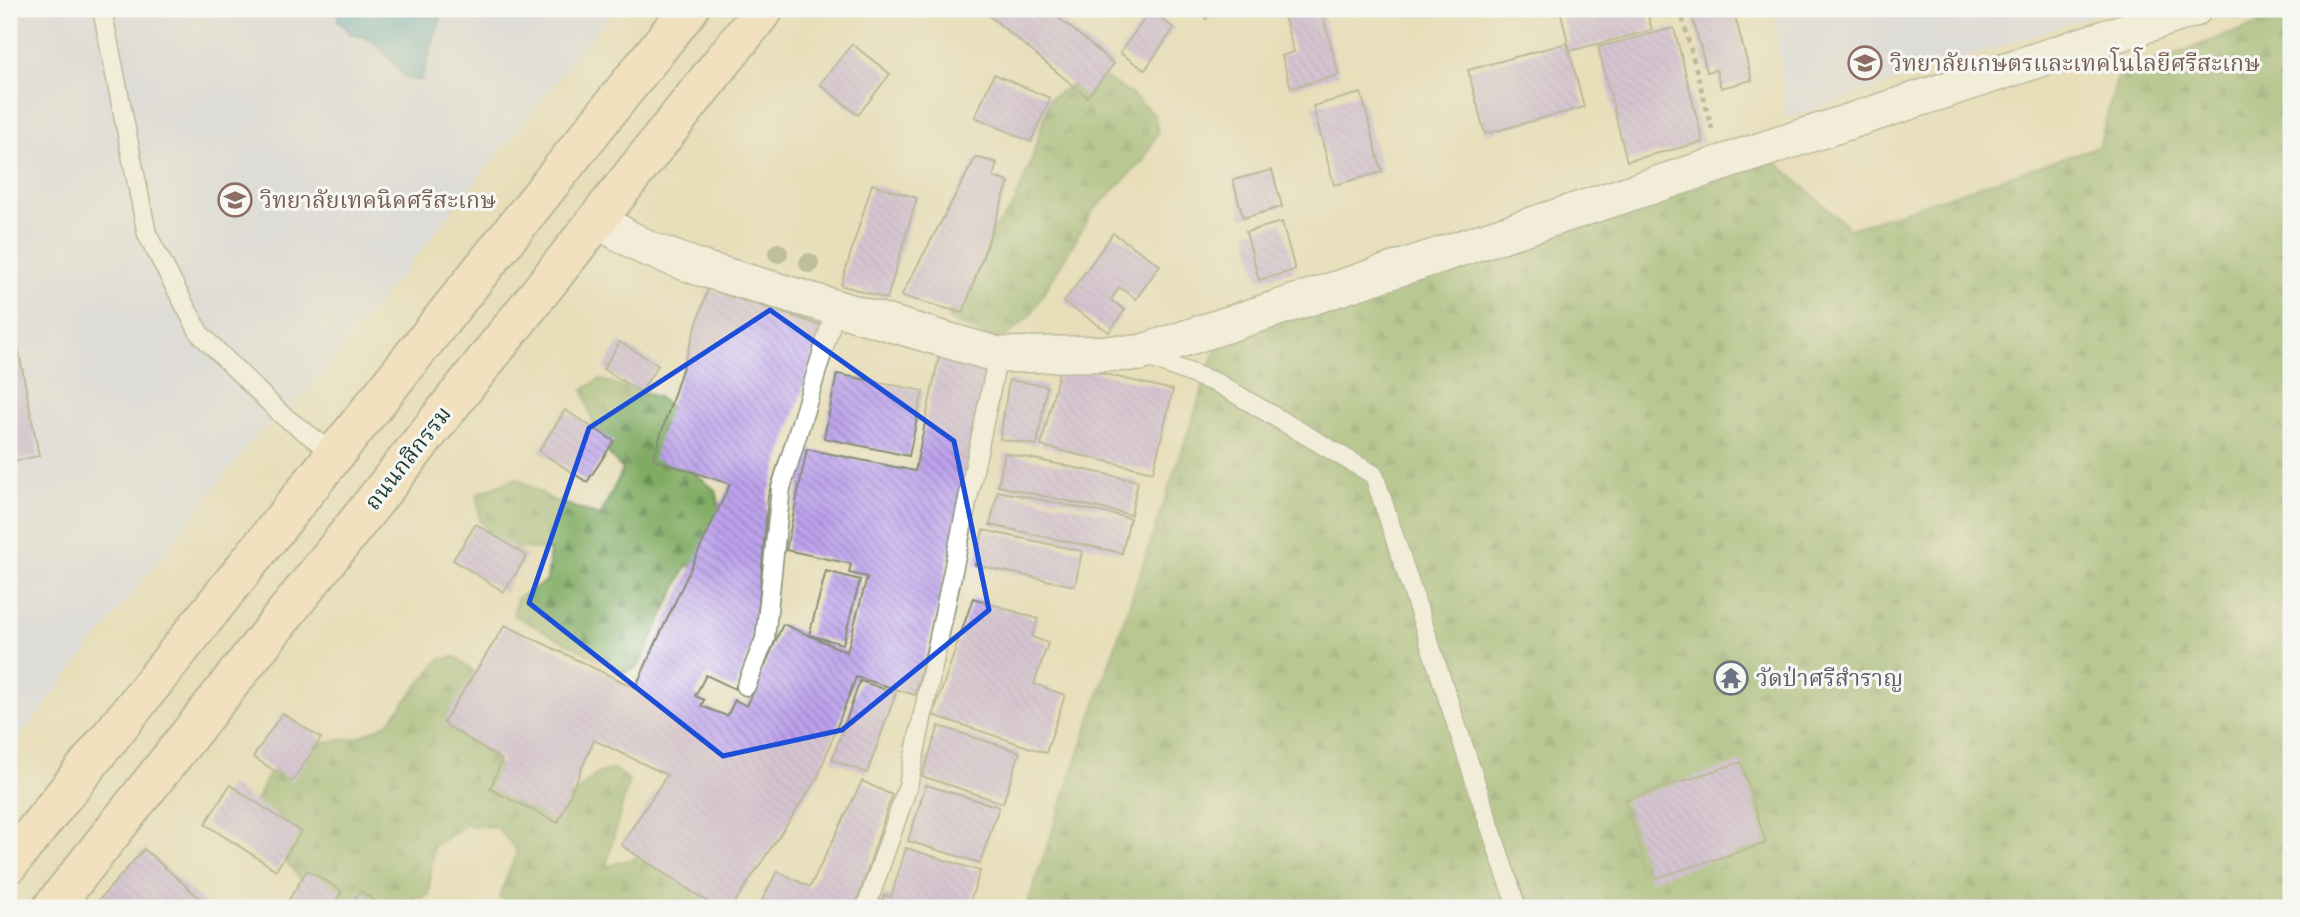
<svg xmlns="http://www.w3.org/2000/svg" width="2300" height="917" viewBox="0 0 2300 917" font-family="Cardo,'Noto Serif Thai',serif">
<style>
.built{fill:#d2d9f9}
.forest{fill:url(#forest-firs);stroke:#50744b;stroke-width:2}
.water{fill:#56a9d1;stroke:#3a7382;stroke-width:2}
.building{fill:url(#building-back-hatch)}
.lines{fill:none;stroke-linecap:round;stroke-linejoin:round}
.lane-casing{stroke:#848e76;stroke-width:21}
.street-casing{stroke:#848e76;stroke-width:38}
.secondary-casing{stroke:#848e76;stroke-width:42}
.path{stroke:#848e76;stroke-width:4.5;stroke-dasharray:5 5;stroke-linecap:butt}
.lane{stroke:#fff;stroke-width:18}
.street{stroke:#fff;stroke-width:35}
.secondary{stroke:#fee5c5;stroke-width:38}
.tree{fill:#8c9878}
.marked{fill:none;stroke:#1d4ed8;stroke-width:5;stroke-linejoin:round}
.labels{text-anchor:middle;dominant-baseline:central;stroke-width:6;stroke-linejoin:round;paint-order:stroke}
.education-label{font-size:23px;fill:#785e54;stroke:#f6f6f2;text-anchor:start}
.street-label{font-size:23px;fill:#1f3d34;stroke:#f6f6f2}
.worship-label{font-size:23px;fill:#5b616d;stroke:#f6f6f2;text-anchor:start}
</style>
<defs>
<pattern id="forest-firs" width="22" height="20" patternUnits="userSpaceOnUse" patternTransform="scale(1.75)"><rect width="22" height="20" fill="#80ab62"/><path d="M5 1l3.5 6h-7zM16 11l3.5 6h-7z" fill="#688c52"/></pattern>
<pattern id="building-back-hatch" width="6" height="6" patternUnits="userSpaceOnUse" patternTransform="scale(1.75)"><rect width="6" height="6" fill="#bda2ec"/><path d="M-1 5l2 2M0 0l6 6M5-1l2 2" fill="none" stroke="#9985c0"/></pattern>
</defs>
<rect width="100%" height="100%" fill="#f6f6f2"/>
<filter id="ink" filterUnits="userSpaceOnUse"><feTurbulence type="fractalNoise" baseFrequency=".0143" numOctaves="2"/><feDisplacementMap in="SourceGraphic" scale="14" xChannelSelector="R" yChannelSelector="G"/><feConvolveMatrix kernelMatrix="1 2 1 2 8 2 1 2 1" color-interpolation-filters="sRGB"/></filter>
<filter id="wash" filterUnits="userSpaceOnUse"><feTurbulence type="fractalNoise" baseFrequency=".00686" numOctaves="4" result="noise"/><feDisplacementMap in="SourceGraphic" scale="28" xChannelSelector="R" yChannelSelector="G"/><feGaussianBlur stdDeviation="1.57" result="paint"/><feColorMatrix in="noise" values="0 0 0 0 0 0 0 0 0 0 0 0 0 0 0 0 0 1.4 0 .05"/><feComposite in="paint" operator="in"/></filter>
<g filter="url(#wash)">
<rect width="100%" height="100%" fill="#e8deb9"/>
<g class="built">
<polygon points="9,9 614,9 307,392 282,415 259,432 9,751"/>
<polygon points="1774,9 2113,9 1786,118"/>
</g>
<g class="forest">
<polygon points="2291,12 2291,908 1026,908 1218,344 1775,161 1850,229 2099,146 2118,74"/>
<path d="M1104,77L1131,94L1155,116L1158,132L1143,161L1093,211L1031,314L1007,336L991,339L948,319L957,287L972,257L1013,206L1031,161L1050,98C1068,86 1082,78 1104,77Z"/>
<polygon points="599,379 657,397 679,412 664,447 716,491 726,535 711,572 687,565 639,666 624,673 513,615 517,598 547,581 550,550 502,547 480,521 477,494 517,478 553,500 600,516 623,470 599,442 583,390"/>
<polygon points="456,657 482,678 493,709 494,759 516,804 547,817 598,773 615,769 629,780 606,866 660,851 707,879 735,908 519,908 499,897 517,851 497,827 465,825 433,847 429,895 393,908 347,908 307,888 266,835 254,804 268,775 298,758 307,744 357,738 387,724 440,659"/>
</g>
<polygon class="water" points="338,9 444,9 421,80 407,79 379,45 364,37 351,34 338,20"/>
<g id="blocks">
<g class="building">
<polygon points="991,9 1048,9 1114,64 1087,97 987,14"/>
<polygon points="1201,9 1215,9 1206,19"/>
<polygon points="1282,9 1321,9 1339,75 1291,88 1282,56 1294,52"/>
<polygon points="1560,9 1646,9 1652,30 1570,51"/>
<polygon points="1690,9 1733,9 1752,80 1721,88 1716,70 1707,72"/>
<polygon points="1150,11 1174,28 1145,70 1120,53"/>
<polygon points="1674,28 1703,142 1627,161 1598,47"/>
<polygon points="1567,43 1584,107 1485,134 1468,70"/>
<polygon points="852,44 890,74 858,115 820,84"/>
<polygon points="994,74 1050,98 1031,142 975,117"/>
<polygon points="1361,93 1382,172 1334,185 1313,106"/>
<polygon points="976,157 997,163 993,177 1009,182 963,313 901,296"/>
<polygon points="1272,170 1282,207 1243,218 1233,180"/>
<polygon points="872,184 917,198 887,299 841,285"/>
<polygon points="1282,222 1295,270 1259,280 1246,232"/>
<polygon points="1113,233 1160,265 1136,299 1119,287 1111,300 1125,310 1109,332 1064,302"/>
<polygon points="708,289 823,326 768,496 756,638 735,689 706,675 695,696 704,700 701,706 727,716 735,700 747,706 783,624 847,652 867,577 849,573 851,564 786,550 807,449 915,471 939,356 989,367 941,592 915,695 856,677 817,779 731,908 717,908 621,845 667,775 594,740 558,823 490,789 502,760 443,723 505,625 635,688 730,484 653,459"/>
<polygon points="9,301 39,456 9,462"/>
<polygon points="620,342 658,365 641,392 603,369"/>
<polygon points="1061,364 1173,390 1153,472 1041,446"/>
<polygon points="837,374 923,391 909,456 824,438"/>
<polygon points="1009,380 1047,386 1037,445 1000,439"/>
<polygon points="565,410 614,441 587,482 539,451"/>
<polygon points="1005,453 1138,481 1131,515 998,486"/>
<polygon points="998,491 1130,518 1122,553 990,525"/>
<polygon points="476,524 527,556 504,592 453,560"/>
<polygon points="983,530 1082,551 1075,586 975,565"/>
<polygon points="826,571 860,580 843,644 809,635"/>
<polygon points="973,598 1038,619 1032,637 1048,643 1034,684 1065,695 1046,753 933,715"/>
<polygon points="860,681 896,693 867,773 832,760"/>
<polygon points="282,713 321,738 292,782 253,757"/>
<polygon points="939,726 1020,752 1003,803 922,776"/>
<polygon points="1741,762 1766,843 1650,880 1625,800"/>
<polygon points="862,781 892,795 855,908 758,908 777,871 810,887"/>
<polygon points="230,785 301,832 276,870 205,824"/>
<polygon points="926,785 999,807 980,863 908,841"/>
<polygon points="906,848 980,871 968,908 879,908 884,895 891,897"/>
<polygon points="144,849 211,908 92,908"/>
<polygon points="307,870 342,891 332,908 284,908"/>
<polygon points="361,891 385,908 348,908"/>
</g>
</g>
</g>
<g filter="url(#ink)">
<use href="#blocks" fill-opacity="0" stroke="#848e76" stroke-width="2"/>
<g class="lines">
<defs>
<g id="lane">
<polyline points="9,9 10,9"/>
<polyline points="102,9 147,234 200,334 282,415 335,454"/>
<polyline points="1143,355 1219,384 1374,475 1517,908"/>
<polyline points="746,686 765,639 781,488 836,308"/>
<polyline points="866,908 908,786 998,355"/>
</g>
<polyline id="street" points="597,220 646,248 703,269 998,355 1140,353 2194,9"/>
<g id="secondary">
<polyline points="9,864 689,9"/>
<polyline points="52,908 764,9"/>
</g>
</defs>
<use href="#lane" class="lane-casing"/>
<use href="#street" class="street-casing"/>
<use href="#secondary" class="secondary-casing"/>
<polyline class="path" points="1680,9 1712,129"/>
<use href="#lane" class="lane"/>
<use href="#street" class="street"/>
<use href="#secondary" class="secondary"/>
</g>
<g class="tree">
<circle cx="778" cy="253" r="10"/>
<circle cx="809" cy="263" r="10"/>
</g>
</g>
<path d="M0 0H2300V917H0ZM770,310L954,441L989,610L842,730L723,756L529,603L589,428Z" fill="#e8deb9" fill-opacity=".55" fill-rule="evenodd"/>
<path class="marked" d="M770,310L954,441L989,610L842,730L723,756L529,603L589,428Z"/>
<defs>
<symbol id="university-ring" viewBox="-11 -11 22 22"><circle r="9.5" fill="#f6f6f2" stroke="#8d6e63" stroke-width="1.5"/><path d="M0-5L7-2L0 1L-7-2ZM-4 1L0 2.5L4 1V4Q0 6-4 4Z" fill="#8d6e63"/></symbol>
<symbol id="temple-ring" viewBox="-11 -11 22 22"><circle r="9.5" fill="#f6f6f2" stroke="#6b7280" stroke-width="1.5"/><path d="M0-6L5-2H3V0L6.5 2.5H4V6H1.5V3h-3V6H-4V2.5H-6.5L-3 0V-2H-5Z" fill="#6b7280"/></symbol>
</defs>
<g fill-rule="evenodd">
<use href="#university-ring" x="1846" y="44" width="38" height="38"/>
<use href="#university-ring" x="216" y="181" width="38" height="38"/>
<use href="#temple-ring" x="1712" y="659" width="38" height="38"/>
</g>
<g class="labels">
<g class="education-label">
<text x="1890" y="63">วิทยาลัยเกษตรและเทคโนโลยีศรีสะเกษ</text>
<text x="260" y="200">วิทยาลัยเทคนิคศรีสะเกษ</text>
</g>
<g class="street-label">
<text transform="translate(408 458) rotate(-52)">ถนนกสิกรรม</text>
</g>
<g class="worship-label">
<text x="1756" y="678">วัดป่าศรีสำราญ</text>
</g>
</g>
<rect width="2300" height="917" fill="none" stroke="#f6f6f2" stroke-width="35"/>
</svg>
